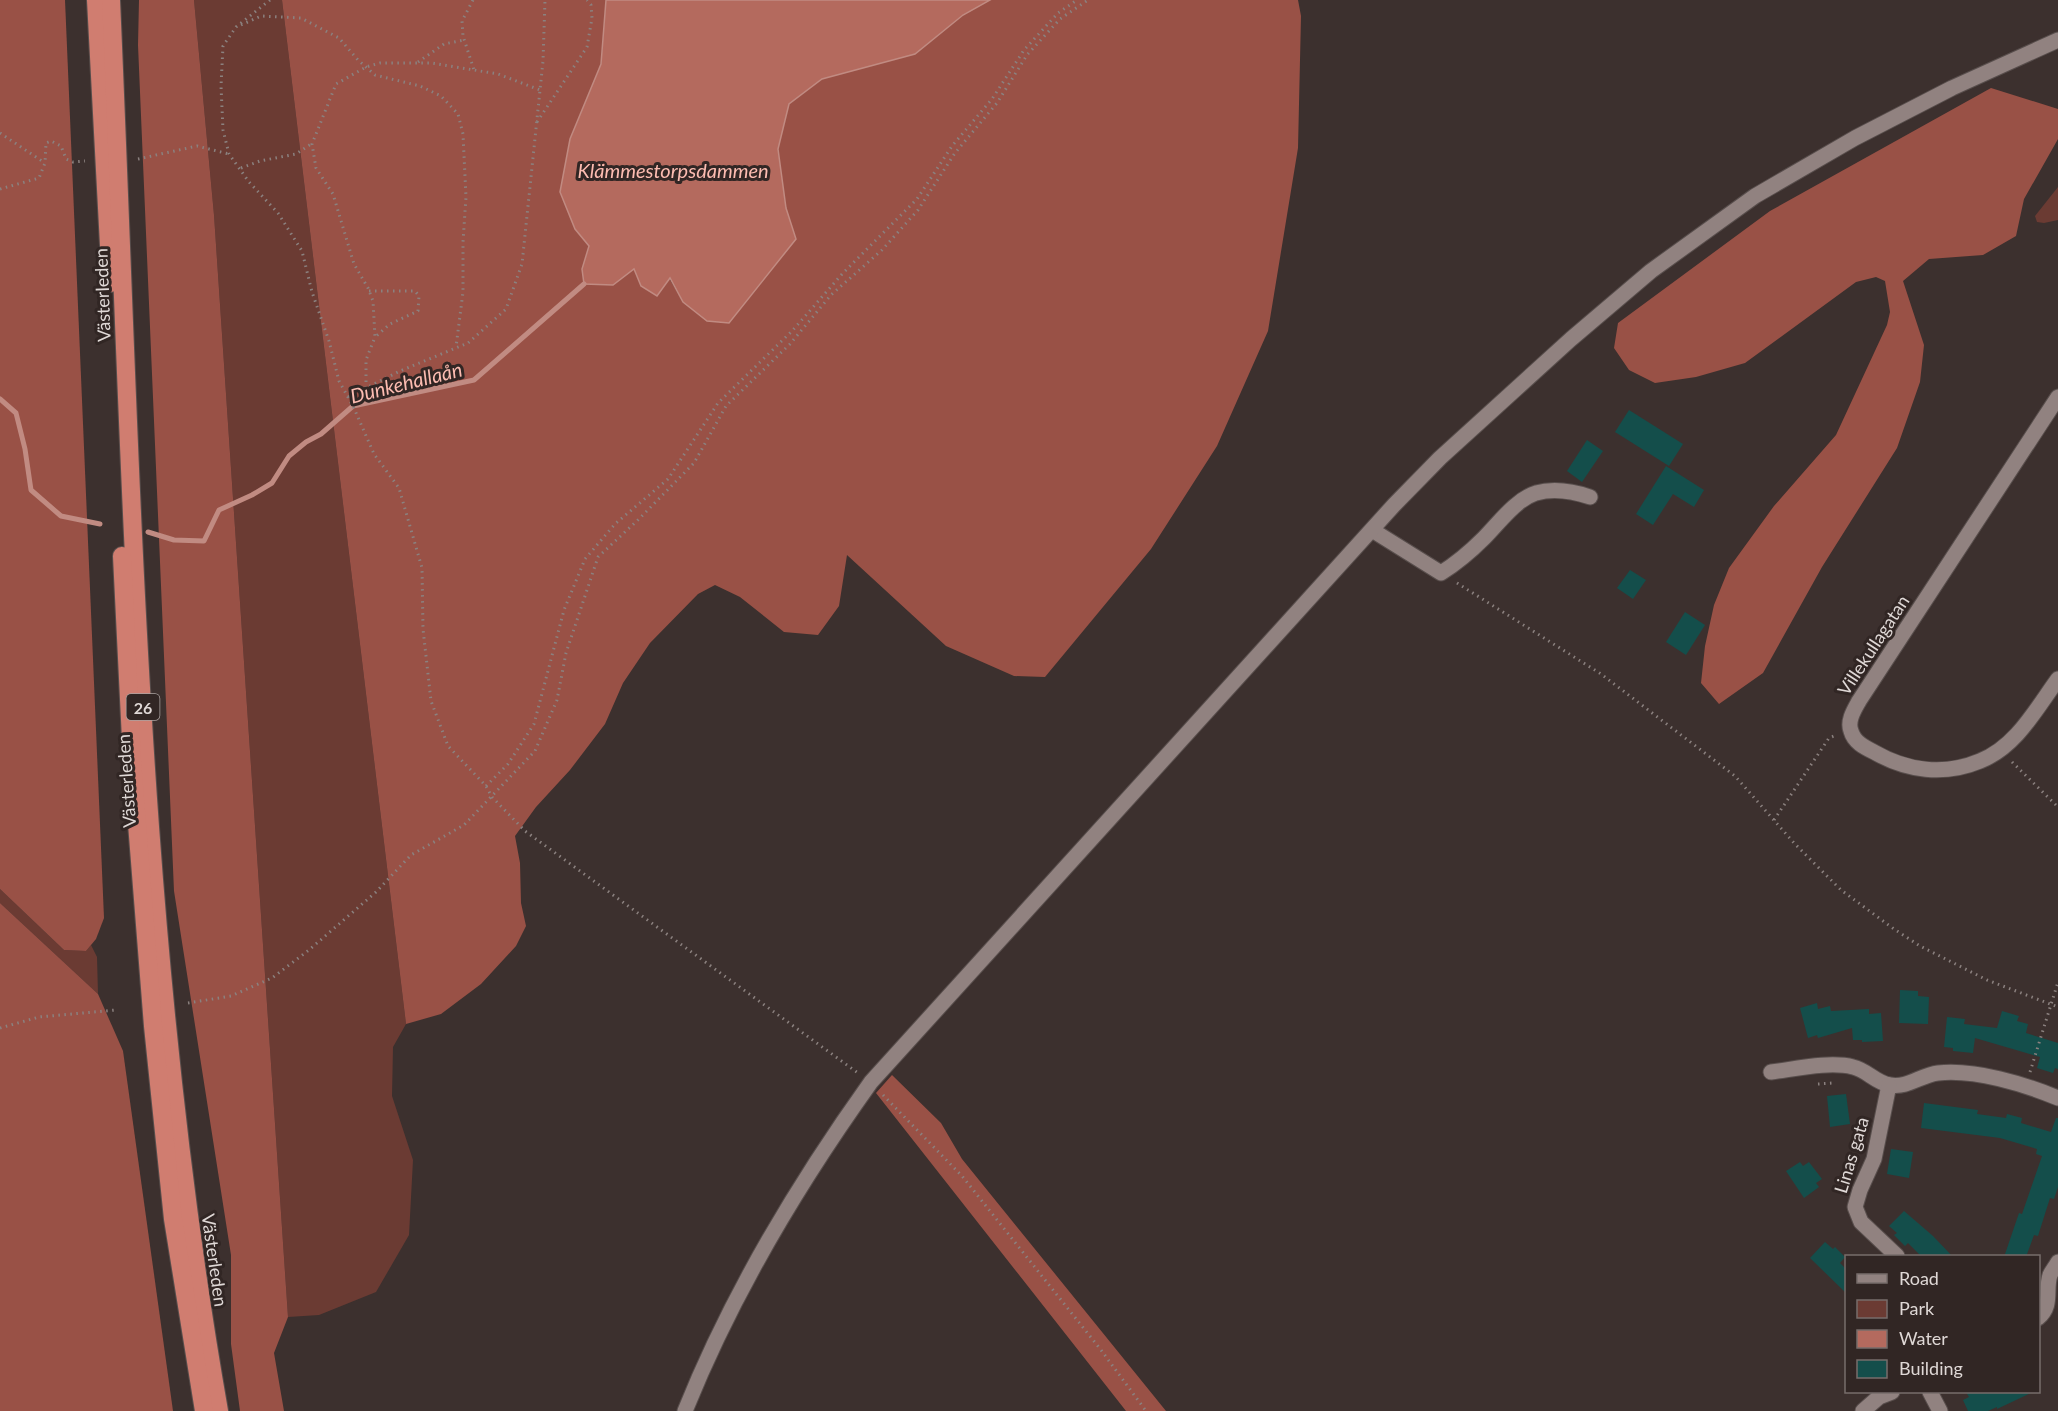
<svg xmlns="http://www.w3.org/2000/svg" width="2058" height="1411" viewBox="0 0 2058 1411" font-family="Lato,sans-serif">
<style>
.green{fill:#6b3b33}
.forest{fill:#995146}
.water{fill:#b46a5e;stroke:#c18b82;stroke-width:1.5}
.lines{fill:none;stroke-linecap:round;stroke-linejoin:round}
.stream{stroke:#c18b82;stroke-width:5}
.building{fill:#144e4b}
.street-casing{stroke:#584e4c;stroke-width:17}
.highway-casing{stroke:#584e4c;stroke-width:20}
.path{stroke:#8b817f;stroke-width:3;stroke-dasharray:1.5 4.5;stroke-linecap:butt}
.street{stroke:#918280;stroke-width:15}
.highway{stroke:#d07d70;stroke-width:18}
.labels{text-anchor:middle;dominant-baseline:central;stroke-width:6;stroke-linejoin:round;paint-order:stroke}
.shield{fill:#312624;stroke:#aba3a1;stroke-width:1.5}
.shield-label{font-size:16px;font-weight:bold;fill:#dfd8d6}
.street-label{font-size:18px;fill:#dfd8d6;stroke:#312624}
.water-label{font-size:20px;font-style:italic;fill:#fcbcb1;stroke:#312624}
</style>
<rect width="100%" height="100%" fill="#3c302e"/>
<g class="green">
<polygon points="194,0 282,0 406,1024 393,1047 392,1096 413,1160 409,1235 376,1292 319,1315 288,1317 214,215"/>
<polygon points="2058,187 2058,220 2044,223 2037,222 2035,216"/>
<polygon points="0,889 64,950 86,951 91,945 97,957 98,994 0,903"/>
</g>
<g class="forest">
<polygon points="0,0 65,0 104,918 96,939 86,951 64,950 0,889"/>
<polygon points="139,0 194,0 214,215 288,1317 274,1353 284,1411 240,1411 231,1344 231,1255 174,891 138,45"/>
<polygon points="282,0 606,0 601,64 570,139 575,229 589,246 582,269 634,269 669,278 683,302 795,239 786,208 778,149 789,104 822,79 915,54 963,15 990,0 1298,0 1301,16 1298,148 1268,331 1217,446 1151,549 1045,677 1014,676 946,646 847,555 839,606 818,635 784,632 740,597 715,585 698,594 650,643 623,683 605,724 570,770 536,807 515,836 520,863 521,903 526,926 516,946 481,984 441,1014 406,1024"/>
<polygon points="1991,88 2058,109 2058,139 2024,199 2016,236 1983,255 1929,259 1903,281 1924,345 1920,382 1897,448 1822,567 1763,673 1719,704 1701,683 1705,646 1714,605 1729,568 1774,506 1836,435 1887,325 1890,312 1885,281 1876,277 1856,282 1745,363 1696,377 1655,383 1629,370 1614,348 1618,323 1770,211"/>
<polygon points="0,903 98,994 123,1051 173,1411 0,1411"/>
<polygon points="892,1075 941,1123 962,1159 1166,1411 1126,1411 876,1093"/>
</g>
<polygon class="water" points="606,0 990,0 963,15 915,54 822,79 789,104 778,149 786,208 796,239 729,323 707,321 683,302 670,278 657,296 641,286 634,269 613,285 584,284 582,269 589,246 575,229 560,192 570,139 601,64"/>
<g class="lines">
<g class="stream">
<polyline points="0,399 16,413 25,449 31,490 61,516 100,524"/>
<polyline points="148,532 174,540 204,541 219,510 252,495 272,483 289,456 306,442 321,434 353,406 474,380 584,284"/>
</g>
</g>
<g class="building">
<polygon points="1629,410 1683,444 1669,466 1615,432"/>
<polygon points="1587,440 1603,451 1582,482 1567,471"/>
<polygon points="1666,466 1704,490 1694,507 1673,494 1653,525 1636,514"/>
<polygon points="1630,570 1646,580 1633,599 1617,588"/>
<polygon points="1685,612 1705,625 1686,655 1666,642"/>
<polygon points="1900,990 1918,991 1918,996 1929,997 1928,1024 1899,1023"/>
<polygon points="1817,1003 1818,1009 1830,1006 1831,1011 1869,1009 1869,1014 1881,1013 1883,1041 1862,1042 1862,1040 1853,1040 1852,1028 1818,1038 1817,1035 1808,1038 1800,1008"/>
<polygon points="2002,1011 2019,1016 2017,1021 2028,1024 2026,1033 2058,1043 2058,1069 2055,1068 2053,1073 2037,1068 2040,1057 1975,1038 1973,1053 1953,1051 1953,1048 1944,1047 1947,1017 1965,1019 1964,1024 1997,1028"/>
<polygon points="1846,1094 1850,1124 1830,1127 1827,1096"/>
<polygon points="1924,1103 1978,1110 1977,1114 2006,1118 2007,1114 2022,1118 2021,1123 2051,1132 2056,1118 2058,1118 2058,1187 2054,1199 2050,1198 2038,1236 2034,1235 2026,1257 2004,1257 2019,1213 2022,1214 2042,1156 2036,1154 2037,1149 2000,1138 1921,1128"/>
<polygon points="1891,1149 1913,1152 1909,1178 1887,1174"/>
<polygon points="1800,1162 1803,1166 1809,1162 1822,1179 1816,1183 1819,1187 1804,1198 1786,1171"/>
<polygon points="1904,1211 1933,1236 1953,1257 1922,1257 1908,1243 1905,1246 1894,1235 1897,1233 1889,1226"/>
<polygon points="1825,1242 1833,1249 1835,1247 1845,1257 1840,1263 1846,1269 1846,1293 1810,1258"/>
<polygon points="1966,1392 2033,1392 1997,1409 1997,1407 1988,1411 1968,1411 1963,1400 1969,1397"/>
</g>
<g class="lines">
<defs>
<g id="street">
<path d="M2058,397L1859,701C1854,710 1847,721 1851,731C1854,742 1864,747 1874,752C1907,771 1944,776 1980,761C2016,747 2036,709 2058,679"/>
<path d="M1372,530L1441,573C1457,563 1471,551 1484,538C1499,523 1515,500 1536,493C1554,488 1572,491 1590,497"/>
<path d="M1771,1072C1795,1069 1830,1061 1853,1067C1867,1070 1876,1083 1890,1085C1908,1088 1921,1075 1938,1073C1975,1069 2024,1084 2058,1098"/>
<polyline points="1889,1085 1874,1159 1860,1190 1855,1207 1861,1222 1897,1256"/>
<path d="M2038,1318C2053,1306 2045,1290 2050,1275C2052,1271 2056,1266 2058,1262"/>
<polyline points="1930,1392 1940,1411"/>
<path d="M685,1411C732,1294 798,1184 871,1082L1394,505L1440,458L1571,339L1651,271L1755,196L1855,138L1952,88L2058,40"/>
<polyline points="1863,1411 1879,1397 1892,1392"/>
</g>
<g id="highway">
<polyline points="96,0 111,283"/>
<path d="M111,0C132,471 137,945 219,1411"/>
<polyline points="122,556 132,760 153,1026 173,1219 204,1411"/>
</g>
</defs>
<use href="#street" class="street-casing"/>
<use href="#highway" class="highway-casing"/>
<g class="path">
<polyline points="270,0 236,27 223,46 221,86 223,130 229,154 249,182 278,213 302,251 312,292 329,341 339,381 353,406 374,454 399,488 422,568 423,629 431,701 448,746 486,786 492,797 525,831 858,1073"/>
<polyline points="473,0 462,21 463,36 474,70"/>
<polyline points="241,25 261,16 301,18 339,38 358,60 375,75 420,86 441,96 458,114 463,134 466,197 463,242 463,292 456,347"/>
<polyline points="418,62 444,44 464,40"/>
<polyline points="537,122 587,47 592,18 591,5 587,0"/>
<polyline points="0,133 45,163"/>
<polyline points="138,159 197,146 229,154"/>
<polyline points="241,168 260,161 296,154 311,144"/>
<polyline points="0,189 39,178 45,163 46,143 51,141 61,146 66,159 73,162 85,161"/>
<polyline points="369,291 415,291 419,296 418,311 390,324 375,337"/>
<polyline points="366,388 366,360 375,337 373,301 368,288 354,264 333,194 316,168 312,144 336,84 366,67 380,63 432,63 498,74 540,90"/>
<polyline points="348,397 400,371 468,343 506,309 522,264 543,61 545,0"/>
<polyline points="1457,583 1601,674 1735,776 1794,843 1841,890 1894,929 1920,946 1987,980 2058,1007"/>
<polyline points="2012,762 2058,807"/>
<polyline points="486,786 508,764 534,724 564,610 585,559 615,524 668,479 718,403 792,331 843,273 917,199 952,146 992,99 1024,50 1058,13 1077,0"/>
<polyline points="1774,820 1829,738 1834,736"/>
<polyline points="188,1003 231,996 272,978 309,950 376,892 411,855 464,825 535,751 557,700 566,653 598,557 639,519 694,463 726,406 790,344 831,295 882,250 918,210 955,153 997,103 1027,55 1060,19 1088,0"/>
<polyline points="0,1028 39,1017 116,1010"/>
<polyline points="2030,1072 2058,982"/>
<polyline points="1818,1084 1832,1083"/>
<polyline points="883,1095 962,1176 1101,1350 1146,1411"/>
</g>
<use href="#street" class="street"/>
<use href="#highway" class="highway"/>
</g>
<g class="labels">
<rect class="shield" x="126.5" y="694" width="33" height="26" rx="4.5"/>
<g class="shield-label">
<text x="143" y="707">26</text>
</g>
<g class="street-label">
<text transform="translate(102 295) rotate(-92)">Västerleden</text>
<text transform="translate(1873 645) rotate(-57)">Villekullagatan</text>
<text transform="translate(126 781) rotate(-94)">Västerleden</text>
<text transform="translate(1851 1155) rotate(-73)">Linas gata</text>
<text transform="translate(215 1260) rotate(82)">Västerleden</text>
</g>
<g class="water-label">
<text x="673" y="170">Klämmestorpsdammen</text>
<text transform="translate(406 382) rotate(-14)">Dunkehallaån</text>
</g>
</g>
<rect x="1845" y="1255" width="195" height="138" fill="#312624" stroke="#776d6b" stroke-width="1.5"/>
<rect x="1857" y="1274" width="30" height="9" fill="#918280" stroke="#776d6b" stroke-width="1.5"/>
<text x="1899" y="1285" font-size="18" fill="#dfd8d6">Road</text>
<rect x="1857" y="1300" width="30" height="18" fill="#6b3b33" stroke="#776d6b" stroke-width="1.5"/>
<text x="1899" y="1315" font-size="18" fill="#dfd8d6">Park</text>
<rect x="1857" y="1330" width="30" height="18" fill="#b46a5e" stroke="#776d6b" stroke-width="1.5"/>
<text x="1899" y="1345" font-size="18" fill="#dfd8d6">Water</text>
<rect x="1857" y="1360" width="30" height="18" fill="#144e4b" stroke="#776d6b" stroke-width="1.5"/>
<text x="1899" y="1375" font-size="18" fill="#dfd8d6">Building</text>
</svg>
